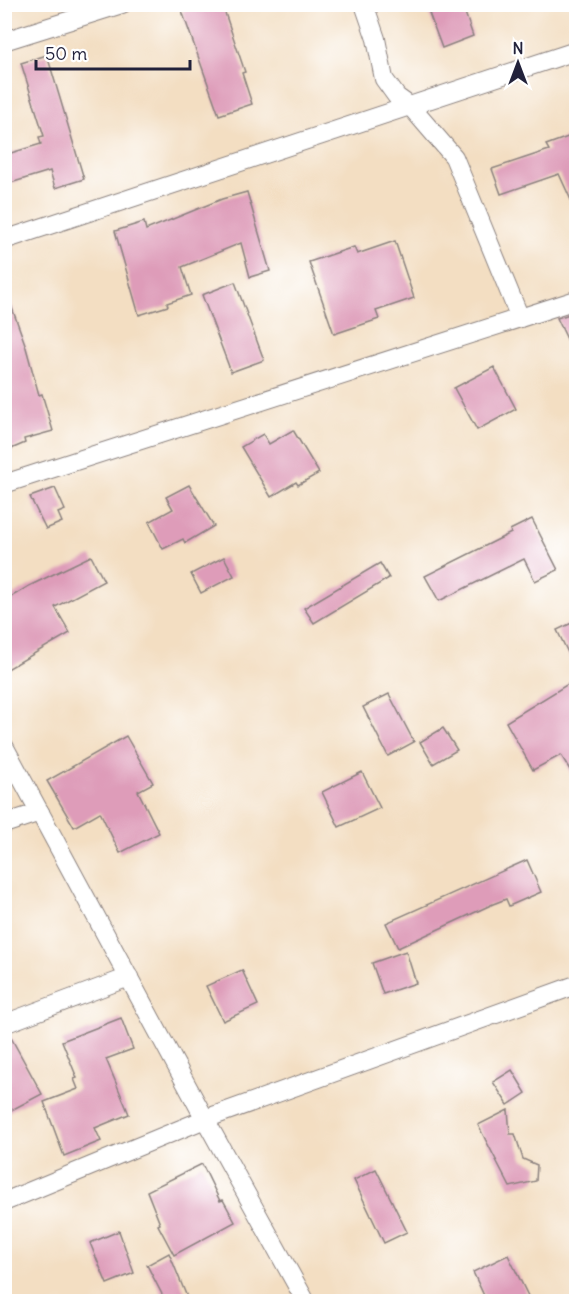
<svg xmlns="http://www.w3.org/2000/svg" width="581" height="1306" viewBox="0 0 581 1306" font-family="Delius,sans-serif">
<style>
.building{fill:#de9cb9}
.lines{fill:none;stroke-linecap:round;stroke-linejoin:round}
.street-casing{stroke:#8a807e;stroke-width:20}
.street{stroke:#fff;stroke-width:18}
</style>
<rect width="100%" height="100%" fill="#fff"/>
<filter id="ink" filterUnits="userSpaceOnUse"><feTurbulence type="fractalNoise" baseFrequency=".0167" numOctaves="2"/><feDisplacementMap in="SourceGraphic" scale="12" xChannelSelector="R" yChannelSelector="G"/><feConvolveMatrix kernelMatrix="1 2 1 2 8 2 1 2 1" color-interpolation-filters="sRGB"/></filter>
<filter id="wash" filterUnits="userSpaceOnUse"><feTurbulence type="fractalNoise" baseFrequency=".008" numOctaves="4" result="noise"/><feDisplacementMap in="SourceGraphic" scale="24" xChannelSelector="R" yChannelSelector="G"/><feGaussianBlur stdDeviation="1.35" result="paint"/><feColorMatrix in="noise" values="0 0 0 0 0 0 0 0 0 0 0 0 0 0 0 0 0 1.4 0 .05"/><feComposite in="paint" operator="in"/></filter>
<g filter="url(#wash)">
<rect width="100%" height="100%" fill="#f3dec2"/>
<g id="blocks">
<g class="building">
<polygon points="200,4 222,4 245,72 242,73 252,104 219,115 182,11"/>
<polygon points="453,4 462,4 473,36 442,48 429,13"/>
<polygon points="47,55 84,179 55,188 50,171 4,185 4,155 41,144 39,137 44,136 21,63"/>
<polygon points="576,134 576,211 559,174 501,194 492,169 549,150 546,145"/>
<polygon points="247,192 270,271 250,277 241,243 182,267 191,295 167,303 168,306 139,315 115,231 144,222 146,230 222,199"/>
<polygon points="395,241 414,298 376,311 379,319 334,334 309,262 354,247 357,254"/>
<polygon points="235,282 264,360 231,372 202,295"/>
<polygon points="7,294 25,344 39,395 42,394 53,431 24,439 25,443 4,452 4,295"/>
<polygon points="576,312 576,358 557,318"/>
<polygon points="494,367 516,409 477,430 454,388"/>
<polygon points="293,430 319,473 298,485 296,482 271,497 241,447 263,434 269,444"/>
<polygon points="189,485 214,526 185,543 183,539 163,549 149,522 173,509 166,497"/>
<polygon points="55,488 65,510 58,513 62,522 46,529 30,497"/>
<polygon points="532,519 558,570 535,581 524,559 439,601 425,576 511,533 510,530"/>
<polygon points="91,556 104,581 55,607 70,633 4,671 4,601 29,586"/>
<polygon points="224,557 234,576 201,593 191,574"/>
<polygon points="380,563 389,578 314,623 304,608"/>
<polygon points="576,621 576,669 557,630"/>
<polygon points="576,679 576,780 561,755 533,770 506,722"/>
<polygon points="389,694 414,742 388,756 363,707"/>
<polygon points="443,728 457,750 433,764 420,742"/>
<polygon points="126,736 153,783 138,791 159,833 120,853 100,812 74,827 47,781"/>
<polygon points="362,772 380,808 339,827 322,792"/>
<polygon points="527,860 541,892 509,906 506,899 493,904 398,948 386,923"/>
<polygon points="406,951 416,983 383,994 372,963"/>
<polygon points="242,970 258,1005 223,1021 206,986"/>
<polygon points="121,1018 133,1049 106,1059 129,1114 95,1128 101,1141 64,1156 44,1102 78,1089 74,1079 77,1078 62,1041"/>
<polygon points="9,1034 42,1094 4,1114 4,1035"/>
<polygon points="512,1070 526,1093 508,1105 493,1082"/>
<polygon points="508,1110 510,1134 515,1134 523,1159 537,1165 536,1181 510,1187 478,1125"/>
<polygon points="202,1164 220,1201 223,1200 235,1222 174,1255 158,1225 160,1224 147,1191"/>
<polygon points="376,1169 407,1232 384,1243 354,1180"/>
<polygon points="119,1231 134,1273 107,1284 90,1243"/>
<polygon points="169,1253 189,1302 166,1302 147,1265"/>
<polygon points="508,1255 531,1302 487,1302 473,1272"/>
</g>
</g>
</g>
<g filter="url(#ink)">
<use href="#blocks" fill-opacity="0" stroke="#8a807e" stroke-width="1.5"/>
<g class="lines">
<defs>
<g id="street">
<polyline points="364,4 376,39 384,79 397,97 411,107 454,157 520,318"/>
<polyline points="4,41 122,4"/>
<polyline points="4,240 576,51"/>
<polyline points="4,484 576,300"/>
<polyline points="4,746 205,1119 306,1302"/>
<polyline points="4,824 40,812"/>
<polyline points="4,1024 129,977"/>
<polyline points="4,1202 205,1119 576,985"/>
</g>
</defs>
<use href="#street" class="street-casing"/>
<use href="#street" class="street"/>
</g>
</g>
<rect width="581" height="1306" fill="none" stroke="#fff" stroke-width="24"/>
<g transform="translate(518 63)" stroke="#ffffff" stroke-width="4.5" paint-order="stroke">
<path d="M0-4.5L10 22L0 15L-10 22Z" fill="#22223b"/>
<text y="-9" font-size="16" font-weight="bold" text-anchor="middle" fill="#22223b">N</text>
</g>
<path d="M36 60v9h154v-9" fill="none" stroke="#22223b" stroke-width="3"/>
<text x="45" y="60" font-size="18" fill="#22223b" stroke="#ffffff" stroke-width="4.5" paint-order="stroke">50 m</text>
</svg>
